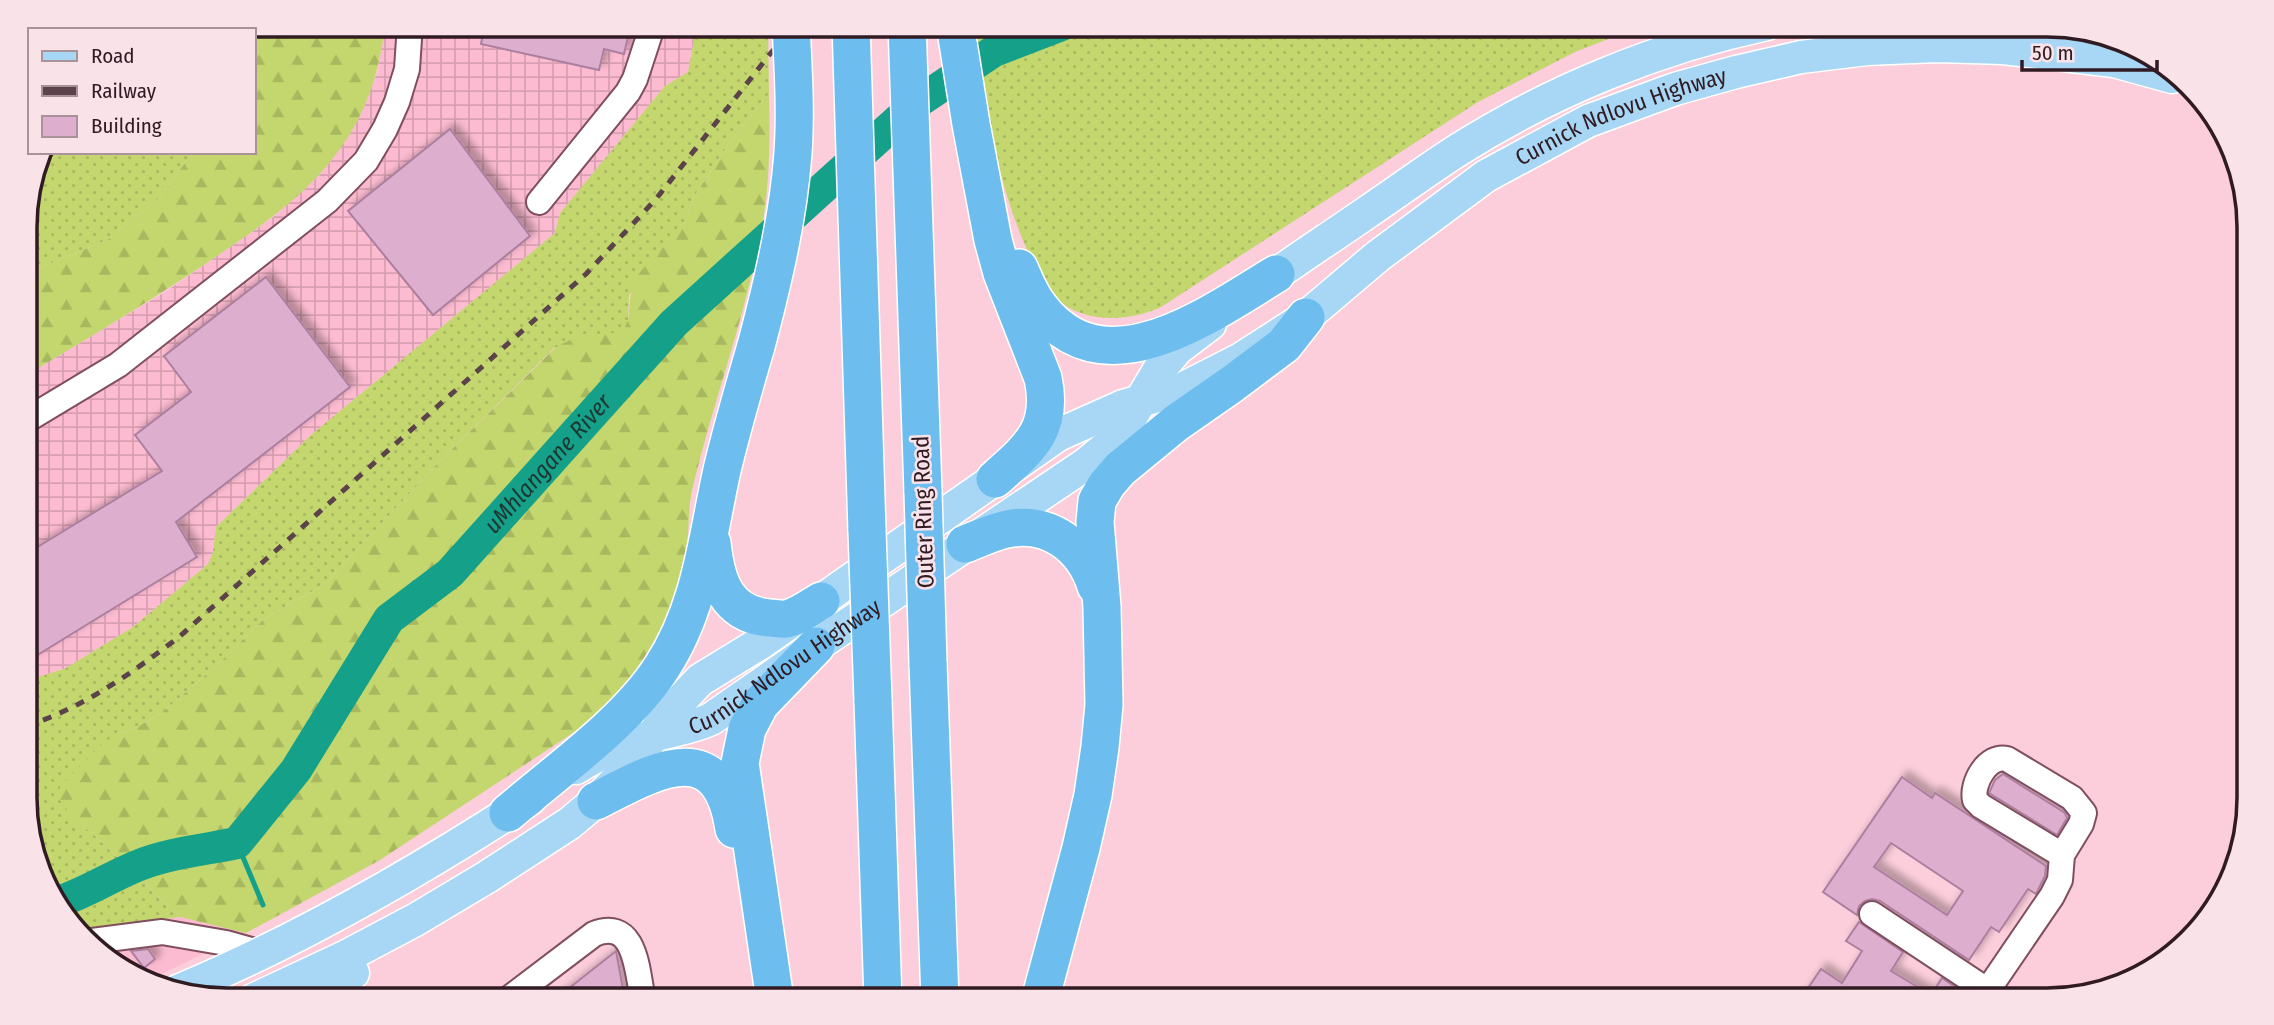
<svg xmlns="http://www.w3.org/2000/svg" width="2274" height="1025" viewBox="0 0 2274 1025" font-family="'Fira Sans Condensed',sans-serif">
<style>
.built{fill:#fcbbd0}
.industrial{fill:url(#industrial-grid)}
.grass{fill:url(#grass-dots)}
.forest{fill:url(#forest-firs)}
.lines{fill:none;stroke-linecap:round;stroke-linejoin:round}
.stream{stroke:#15a08a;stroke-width:5}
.river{stroke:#15a08a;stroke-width:32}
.building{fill:#ddaece;stroke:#ac7f9e;stroke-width:2;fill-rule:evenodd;filter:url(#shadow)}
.minor-casing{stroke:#804f5f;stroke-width:28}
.major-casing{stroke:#fff;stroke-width:35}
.highway-casing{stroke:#fff;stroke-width:40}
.minor{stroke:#fff;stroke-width:24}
.major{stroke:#a8d7f5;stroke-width:32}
.highway{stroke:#6ebdef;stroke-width:37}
.rail{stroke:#5c424a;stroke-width:5;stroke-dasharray:9 9;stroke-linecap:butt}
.highway-bridge-casing{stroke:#fff;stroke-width:40;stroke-linecap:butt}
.highway-bridge{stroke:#6ebdef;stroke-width:37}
.labels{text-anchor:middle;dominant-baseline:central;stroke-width:5;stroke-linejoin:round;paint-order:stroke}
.street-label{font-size:23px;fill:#301b22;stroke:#fae2e9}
.water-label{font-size:24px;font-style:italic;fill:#1d3732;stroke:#fae2e9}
.rim{fill:none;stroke:#301b22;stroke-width:3.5}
</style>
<defs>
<pattern id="industrial-grid" width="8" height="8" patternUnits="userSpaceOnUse" patternTransform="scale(1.75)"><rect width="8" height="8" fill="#fcbbd0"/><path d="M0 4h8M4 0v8" fill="none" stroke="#d8a0b2"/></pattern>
<pattern id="grass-dots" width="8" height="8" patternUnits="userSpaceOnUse" patternTransform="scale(1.75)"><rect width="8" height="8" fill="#c3d76e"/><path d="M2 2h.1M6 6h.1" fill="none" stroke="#a8b85f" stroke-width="1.8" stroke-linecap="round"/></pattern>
<pattern id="forest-firs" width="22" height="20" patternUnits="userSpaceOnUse" patternTransform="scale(1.75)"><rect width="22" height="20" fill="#c3d76e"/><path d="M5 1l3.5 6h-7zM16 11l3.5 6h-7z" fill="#a8b85f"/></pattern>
<filter id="shadow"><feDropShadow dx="6" dy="-6" stdDeviation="3.5" flood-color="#0004"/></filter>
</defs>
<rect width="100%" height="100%" fill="#fccddb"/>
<polygon class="built" points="180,917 246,933 145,982 79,931"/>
<polygon class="industrial" points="385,25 697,25 688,72 665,86 560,213 555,233 311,435 216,527 213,552 208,564 133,627 66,668 26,681 25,376 165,292 272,218 306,188 322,172 350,134 361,114 378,70"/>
<g class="grass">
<polygon points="697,25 768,25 769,94 729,143 694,197 684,224 629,295 628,320 623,331 611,335 591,334 554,348 437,464 325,584 265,618 215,667 164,711 139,726 118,733 75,820 91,832 180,917 79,931 66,921 26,825 26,681 66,668 133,627 208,564 213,552 216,527 311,435 555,233 560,213 665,86 688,72"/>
<path d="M973,25H1644L1575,52L1478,102L1161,307C1129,322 1084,324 1055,298C1040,284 1032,261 1024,243C995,172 983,99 973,25Z"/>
<polygon points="41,152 193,152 160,197 109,239 25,274 25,213"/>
</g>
<g class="forest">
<path d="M257,25H385C380,71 366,115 337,153C306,195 263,225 220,254C157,297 91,337 25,376V274L109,239L160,197L193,152H254V34Z"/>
<path d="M769,94C770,142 770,190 760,237C744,320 714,400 694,482C689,500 689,517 688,535C685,563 677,591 666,617C647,662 616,697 579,729L380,860L246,933L180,917L91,832L75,821L59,799L60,786L102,744L118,733L139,726L164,711L215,667L265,618L325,584L437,464L555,348C567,341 579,335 593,334C604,334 612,334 623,331L628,320L632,281L684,224L694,197L729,143Z"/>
</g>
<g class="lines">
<polyline class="stream" points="237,843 263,905"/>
<path class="river" id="s1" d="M58,902C86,893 110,877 137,866C168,853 204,850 237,843L296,770L389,619L450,573L674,323L918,102L994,51L1064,24"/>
</g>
<g class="building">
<polygon points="485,24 631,24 624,54 604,49 599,70 481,44"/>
<polygon points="450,129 530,236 433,315 348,211"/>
<polygon points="266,277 350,387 176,522 197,557 26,662 26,554 162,471 135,435 191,392 164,356"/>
<polygon points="2003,774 2065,813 2067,818 2057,835 1989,793 1995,780"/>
<path d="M1902,777L1932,798L1935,793L2046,866L2045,876L2036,894L2028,889L1999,932L1991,927L1969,960L1880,901L1872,899L1865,901L1859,906L1857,915L1823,892ZM1891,843L1963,891L1947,915L1874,867Z"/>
<polygon points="1859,922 1903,952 1891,971 1931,995 1942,978 1964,993 1960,1000 1800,1000 1821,969 1842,983 1862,951 1846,941"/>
<polygon points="148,949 155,959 144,968 131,951"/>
<polygon points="616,951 625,1000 554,1000"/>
</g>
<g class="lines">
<defs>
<g id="minor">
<polyline points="539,202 628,92 635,79 653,24"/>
<polyline points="25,421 118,365 327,201 366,161 385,129 397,102 407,69 410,24"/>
<polyline points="1872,914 1988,991"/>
<polyline points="92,941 162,932 226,943 262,953"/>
<path d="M507,1000L594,934C637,917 637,973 643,1000"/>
<path d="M1981,1000L2052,896L2060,880L2062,855L2081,824L2084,813L2072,798L2007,759C1988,754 1971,783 1975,800L1981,806L2062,855"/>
</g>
<g id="major">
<path d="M1257,288C1293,262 1330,238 1366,213C1397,192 1427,170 1458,150C1551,91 1659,47 1767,24"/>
<path id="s2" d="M576,768C599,753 626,743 653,736C673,730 692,728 711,719L816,646L1086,464L1109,445L1128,422L1159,370L1177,349L1210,324"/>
<path d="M178,991C302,939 418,872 530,799"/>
<path id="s3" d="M253,1000L347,956L415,920L487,877L570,823L596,801L638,759L665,717L700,680L762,642L1058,435L1123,406L1182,389L1241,359L1306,317L1378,256L1486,176L1588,121L1675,89L1736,72L1801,57L1867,49L1937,46L2003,48L2114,61L2172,77"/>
<polyline points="307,1000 353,973"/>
</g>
<g id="highway">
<polyline points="851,24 867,531"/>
<polyline points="907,24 923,492"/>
<path d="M955,24L971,124L993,240L1002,273L1043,378C1054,429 1030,448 995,479"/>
<path d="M1019,268C1024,279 1029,292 1036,302C1100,395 1207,316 1276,274"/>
<path d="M712,543C716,581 726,615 770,618C775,618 782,620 786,619C798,617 811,607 821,601"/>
<path d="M965,544C978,539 993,532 1007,529C1049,520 1084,547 1096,586"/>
<polyline points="928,663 940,1000"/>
<polyline points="873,700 883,1000"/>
<path d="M596,801C653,772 719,731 734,829"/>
<path d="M508,813C558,770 627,722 662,667C701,607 707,538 722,470C732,428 744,387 756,346"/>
<polyline points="775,1000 740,763 747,729 760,704 816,646"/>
<polyline points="1040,1000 1081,848 1093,795 1100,747 1104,705 1102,607 1095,522 1097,501 1107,484 1120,469 1176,423 1232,384 1284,345 1306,317"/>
</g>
</defs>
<use href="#minor" class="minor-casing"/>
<use href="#major" class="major-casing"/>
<use href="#highway" class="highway-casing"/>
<use href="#minor" class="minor"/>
<use href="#major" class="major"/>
<use href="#highway" class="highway"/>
<path class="rail" d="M26,726C83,708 132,673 179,637L586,274L656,199L770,54L797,24"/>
<defs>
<g id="highway-bridge">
<path d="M756,346C773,282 788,219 793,153C796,110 793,67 791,24"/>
<polyline points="923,492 928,663"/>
<polyline points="867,531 873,700"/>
</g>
</defs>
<use href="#highway-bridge" class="highway-bridge-casing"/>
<use href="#highway-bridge" class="highway-bridge"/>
</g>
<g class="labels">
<g class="street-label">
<text stroke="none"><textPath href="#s3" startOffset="1645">Curnick Ndlovu Highway</textPath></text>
<text transform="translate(923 512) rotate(-92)">Outer Ring Road</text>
<text stroke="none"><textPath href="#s2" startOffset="234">Curnick Ndlovu Highway</textPath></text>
</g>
<g class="water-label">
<text stroke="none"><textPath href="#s1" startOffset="684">uMhlangane River</textPath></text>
</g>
</g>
<path d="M0 0H2274V1025H0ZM227 37H2047A190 190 0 0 1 2237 227V798A190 190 0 0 1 2047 988H227A190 190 0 0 1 37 798V227A190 190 0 0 1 227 37Z" fill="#fae2e9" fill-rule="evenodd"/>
<path class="rim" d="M227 37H2047A190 190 0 0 1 2237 227V798A190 190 0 0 1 2047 988H227A190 190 0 0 1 37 798V227A190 190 0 0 1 227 37Z"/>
<rect x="28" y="28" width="228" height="126" fill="#fae2e9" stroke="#a99299" stroke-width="2"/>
<rect x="42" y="51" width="35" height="10" fill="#a8d7f5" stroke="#a99299" stroke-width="2"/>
<text x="91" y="63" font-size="21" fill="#301b22">Road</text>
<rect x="42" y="86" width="35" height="10" fill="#5c424a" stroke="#a99299" stroke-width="2"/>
<text x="91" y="98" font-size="21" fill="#301b22">Railway</text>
<rect x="42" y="116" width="35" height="21" fill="#ddaece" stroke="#a99299" stroke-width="2"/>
<text x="91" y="133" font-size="21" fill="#301b22">Building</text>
<path d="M2022 60v10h135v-10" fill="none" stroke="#301b22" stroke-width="3.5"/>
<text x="2032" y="60" font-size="21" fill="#301b22" stroke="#fae2e9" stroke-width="5" paint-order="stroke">50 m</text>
</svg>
